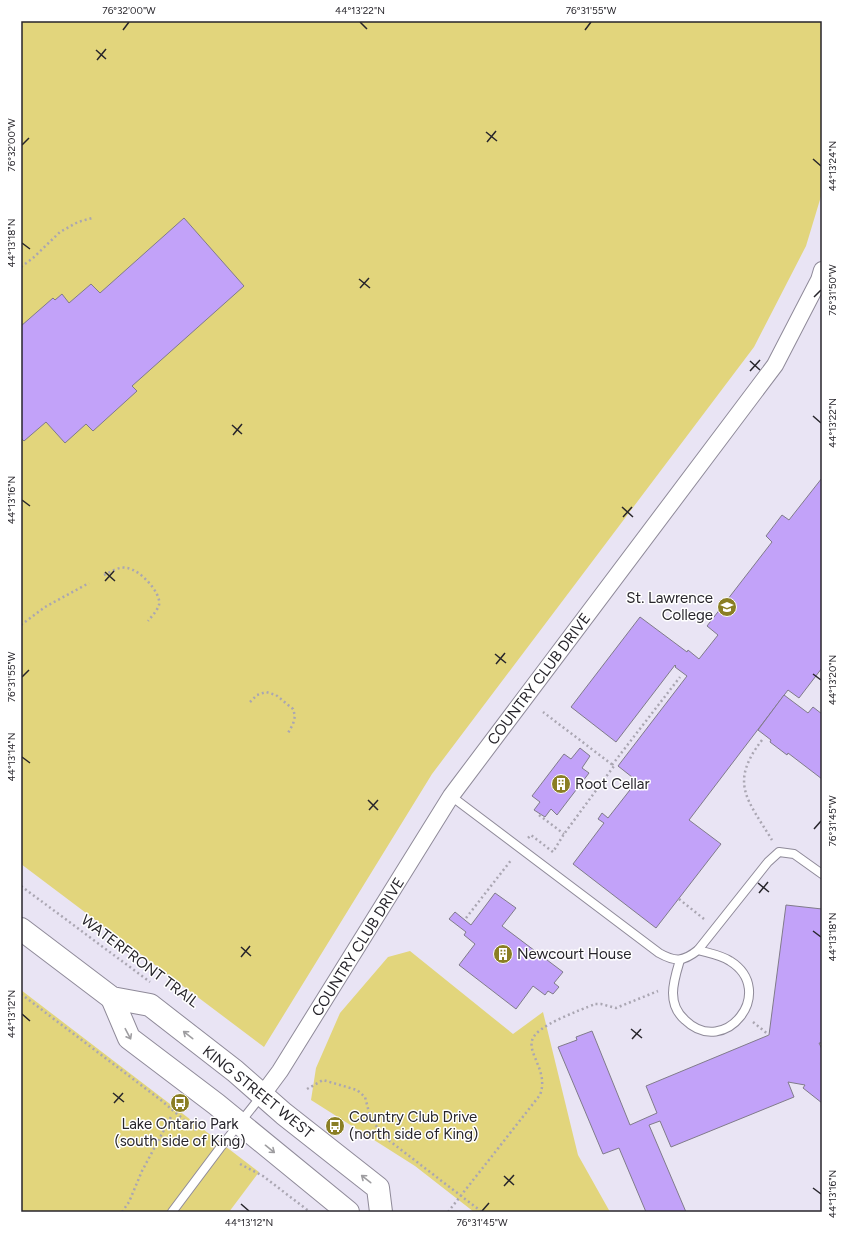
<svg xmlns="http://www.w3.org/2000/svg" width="843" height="1233" viewBox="0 0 843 1233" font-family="Figtree,sans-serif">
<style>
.green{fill:#e2d57c}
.building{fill:#c2a2f9;stroke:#807b8a}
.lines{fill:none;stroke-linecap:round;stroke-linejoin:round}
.lane-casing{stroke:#8f8a99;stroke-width:10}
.street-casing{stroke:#8f8a99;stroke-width:18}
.secondary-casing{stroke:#8f8a99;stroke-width:24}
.path{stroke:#aaa6b2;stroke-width:2.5;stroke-dasharray:2 3;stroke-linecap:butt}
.lane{stroke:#fff;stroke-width:8}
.street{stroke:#fff;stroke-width:16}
.secondary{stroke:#fff;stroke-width:22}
.oneway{stroke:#9e9da0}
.ticks{fill:none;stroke:#27252b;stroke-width:1.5}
.labels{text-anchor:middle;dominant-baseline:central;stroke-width:3;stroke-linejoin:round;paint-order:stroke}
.poi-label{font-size:15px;fill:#27252b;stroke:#fff;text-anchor:start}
.street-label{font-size:15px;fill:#27252b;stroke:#fff}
.neatline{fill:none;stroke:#27252b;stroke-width:1.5}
.ticks-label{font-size:10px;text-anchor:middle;fill:#27252b}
</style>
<rect width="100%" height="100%" fill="#e9e4f4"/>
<g class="green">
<polygon points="21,21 822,21 822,193 806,246 754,347 432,774 264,1047 21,864"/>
<polygon points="410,951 513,1034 543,1012 578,1155 610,1212 474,1212 415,1166 311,1100 316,1068 340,1013 388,957"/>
<polygon points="21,990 259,1172 229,1212 21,1212"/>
</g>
<g class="building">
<polygon points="184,218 244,286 132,386 137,391 93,431 86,424 65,443 46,422 24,441 21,438 21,326 53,298 55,300 62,294 69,303 91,284 100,293"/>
<polygon points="822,478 822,668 799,698 788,690 689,820 721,844 656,928 573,864 604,823 598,819 602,813 608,818 637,781 618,766 687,676 675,667 676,666 675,665 616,742 571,707 640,617 687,652 688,650 699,659 718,635 707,626 772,542 766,536 782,515 789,520"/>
<polygon points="784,695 808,713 813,707 822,714 822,779 788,753 787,755 770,742 771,740 758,730"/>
<polygon points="580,748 590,756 582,768 589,773 557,815 551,809 545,817 534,810 540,802 532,796 564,754 571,759"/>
<polygon points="495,893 516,908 502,926 563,972 554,983 559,987 553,994 548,991 545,995 533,986 516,1009 459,965 475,944 464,935 466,932 449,919 455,912 471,925"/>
<polygon points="786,905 822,909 822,1043 819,1043 822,1049 822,1103 803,1088 805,1085 788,1082 794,1097 671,1147 660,1121 649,1125 686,1212 646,1212 619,1148 603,1154 558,1047 577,1040 576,1037 592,1031 630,1125 657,1113 646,1086 769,1035"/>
</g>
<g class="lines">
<defs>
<g id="lane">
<path d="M451,796L659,953C675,962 683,962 698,950L768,862L779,852L794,854L822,874"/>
<path d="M680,960C677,970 673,982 673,993C673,1003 677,1013 685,1020C725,1059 778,991 730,961C721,955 708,953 698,950"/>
<polyline points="172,1212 220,1148 262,1095"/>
</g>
<polyline id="street" points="263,1094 280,1071 451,796 775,365 819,280 822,270"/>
<g id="secondary">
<polyline points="21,929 112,998 150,1005 235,1071 284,1114 378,1188 381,1212"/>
<polyline points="112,998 129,1038 216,1104 348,1212"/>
</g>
</defs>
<use href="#lane" class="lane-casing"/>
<use href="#street" class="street-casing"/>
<use href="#secondary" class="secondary-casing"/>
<g class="path">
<polyline points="21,267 33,258 60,232 78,222 92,218"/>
<path d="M104,575C111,572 119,566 127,568C139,569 162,593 159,605C157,611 152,616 148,621"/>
<polyline points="21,625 45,607 89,583"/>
<polyline points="250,702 257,695 266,692 276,695 293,709 295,716 293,724 287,735"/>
<path d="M762,740C729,783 747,799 772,840"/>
<polyline points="612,765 680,677"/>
<polyline points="539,815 564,834"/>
<polyline points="528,838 531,835 553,852 564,834 614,766 543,712"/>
<polyline points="21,886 150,982"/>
<polyline points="679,899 704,919"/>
<polyline points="466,918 512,859"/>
<polyline points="21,994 162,1101 198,1132"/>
<polyline points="753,1022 769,1035"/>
<polyline points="307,1089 323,1080 357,1090 365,1097 370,1116 380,1132 391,1142 482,1212"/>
<polyline points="240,1164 263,1176 310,1212"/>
<polyline points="122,1212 129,1202 142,1171 172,1115"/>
<path d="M448,1212L540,1095C544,1084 542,1075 538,1065C535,1057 530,1048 532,1041C534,1026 581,1010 595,1004H601L616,1008L658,991"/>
</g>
<use href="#lane" class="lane"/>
<use href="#street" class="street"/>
<use href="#secondary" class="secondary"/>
</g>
<defs><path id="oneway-shaft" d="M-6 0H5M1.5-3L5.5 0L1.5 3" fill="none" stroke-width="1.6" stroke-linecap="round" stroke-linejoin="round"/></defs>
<g class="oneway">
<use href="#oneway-shaft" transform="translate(128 1034) rotate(62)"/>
<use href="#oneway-shaft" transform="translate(188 1035) rotate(-142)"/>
<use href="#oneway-shaft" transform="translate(270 1149) rotate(39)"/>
<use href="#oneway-shaft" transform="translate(366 1179) rotate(-142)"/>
</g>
<path class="ticks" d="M360,22L367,29M123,30L129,22M585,30L591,22M96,50L106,59M97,60L106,49M486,132L497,141M487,142L496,131M22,145L29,138M813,159L821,166M22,243L30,249M359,279L370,288M360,288L369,278M814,297L821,290M750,361L760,370M750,371L760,360M813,416L821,423M232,425L242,434M233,435L242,424M22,500L30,506M622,507L633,517M623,517L632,507M105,572L115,581M105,581L114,571M495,654L506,663M496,664L505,653M813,674L821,680M22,677L29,670M22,757L30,763M368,800L378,810M369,810L378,800M814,829L821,821M758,883L769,892M759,893L768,882M813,931L821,937M241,947L251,956M241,957L250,946M22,1014L30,1021M631,1029L642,1038M632,1039L641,1029M113,1093L124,1102M114,1103L123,1093M504,1176L514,1185M504,1186L514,1175M813,1188L821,1194M241,1204L249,1211M482,1211L489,1203"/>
<defs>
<symbol id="university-disc" viewBox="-11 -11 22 22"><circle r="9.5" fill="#8a7e24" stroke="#fff"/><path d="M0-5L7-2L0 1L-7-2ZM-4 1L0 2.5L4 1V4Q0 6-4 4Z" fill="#fff"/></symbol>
<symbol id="building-disc" viewBox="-11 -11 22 22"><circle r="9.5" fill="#8a7e24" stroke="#fff"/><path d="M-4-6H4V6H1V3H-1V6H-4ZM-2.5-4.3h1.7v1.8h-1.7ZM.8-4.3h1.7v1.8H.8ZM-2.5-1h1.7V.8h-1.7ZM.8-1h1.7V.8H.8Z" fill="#fff"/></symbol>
<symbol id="bus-disc" viewBox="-11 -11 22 22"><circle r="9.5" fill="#8a7e24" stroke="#fff"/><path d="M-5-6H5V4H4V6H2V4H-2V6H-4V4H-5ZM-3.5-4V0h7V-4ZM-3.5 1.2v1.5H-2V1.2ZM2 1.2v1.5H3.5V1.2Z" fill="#fff"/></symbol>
</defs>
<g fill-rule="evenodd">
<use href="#university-disc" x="716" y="596" width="22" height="22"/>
<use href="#building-disc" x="550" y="773" width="22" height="22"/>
<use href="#building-disc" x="492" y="943" width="22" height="22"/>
<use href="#bus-disc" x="169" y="1092" width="22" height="22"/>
<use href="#bus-disc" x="324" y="1115" width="22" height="22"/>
</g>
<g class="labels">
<g class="poi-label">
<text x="713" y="598" text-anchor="end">St. Lawrence<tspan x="713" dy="17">College</tspan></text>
<text x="575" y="784">Root Cellar</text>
<text x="517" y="954">Newcourt House</text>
<text x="349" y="1117">Country Club Drive<tspan x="349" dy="17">(north side of King)</tspan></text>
<text x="180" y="1124" text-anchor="middle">Lake Ontario Park<tspan x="180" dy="17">(south side of King)</tspan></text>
</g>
<g class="street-label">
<text transform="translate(539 679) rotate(-53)">COUNTRY CLUB DRIVE</text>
<text transform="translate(358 947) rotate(-58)">COUNTRY CLUB DRIVE</text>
<text transform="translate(140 961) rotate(37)">WATERFRONT TRAIL</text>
<text transform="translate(258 1092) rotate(39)">KING STREET WEST</text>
</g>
</g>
<rect width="843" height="1233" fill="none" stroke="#ffffff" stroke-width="44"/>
<rect x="22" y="22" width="799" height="1189" class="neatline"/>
<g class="ticks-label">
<text x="129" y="14">76°32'00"W</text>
<text x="360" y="14">44°13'22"N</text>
<text x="591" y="14">76°31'55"W</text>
<text transform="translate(11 145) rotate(-90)" y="4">76°32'00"W</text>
<text transform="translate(832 166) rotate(-90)" y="4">44°13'24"N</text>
<text transform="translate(11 243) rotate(-90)" y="4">44°13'18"N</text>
<text transform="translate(832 290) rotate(-90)" y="4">76°31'50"W</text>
<text transform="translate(832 423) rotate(-90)" y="4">44°13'22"N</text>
<text transform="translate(11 500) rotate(-90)" y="4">44°13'16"N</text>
<text transform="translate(11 677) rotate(-90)" y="4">76°31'55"W</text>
<text transform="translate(832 680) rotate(-90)" y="4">44°13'20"N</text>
<text transform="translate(11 757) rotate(-90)" y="4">44°13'14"N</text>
<text transform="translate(832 821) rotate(-90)" y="4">76°31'45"W</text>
<text transform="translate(832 937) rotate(-90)" y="4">44°13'18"N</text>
<text transform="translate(11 1014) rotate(-90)" y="4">44°13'12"N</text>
<text transform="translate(832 1194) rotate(-90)" y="4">44°13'16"N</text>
<text x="249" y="1226">44°13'12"N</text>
<text x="482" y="1226">76°31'45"W</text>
</g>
</svg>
